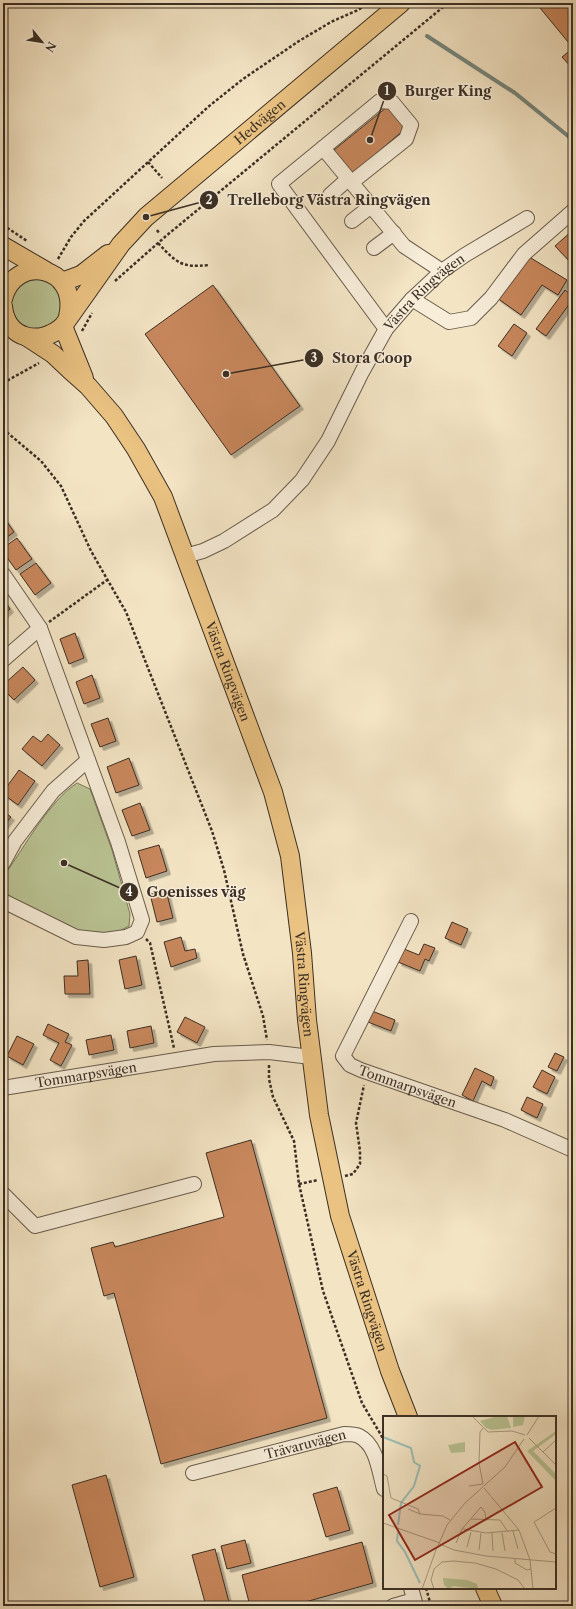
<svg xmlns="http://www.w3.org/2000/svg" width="576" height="1609" viewBox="0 0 576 1609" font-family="'Libre Caslon Text',serif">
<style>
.green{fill:#bac494;stroke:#7a7a5c}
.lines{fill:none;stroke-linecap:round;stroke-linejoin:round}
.stream{stroke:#75857c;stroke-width:4}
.building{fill:#c8875c;stroke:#3b2f24;filter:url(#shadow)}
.minor-casing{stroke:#695c4c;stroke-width:16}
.major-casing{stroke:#3b2f24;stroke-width:20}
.path{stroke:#3b2f24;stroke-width:2.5;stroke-dasharray:3 2;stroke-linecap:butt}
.minor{stroke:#f7edd9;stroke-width:14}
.major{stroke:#eac282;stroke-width:18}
.labels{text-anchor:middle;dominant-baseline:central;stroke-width:3;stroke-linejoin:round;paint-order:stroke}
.street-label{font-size:13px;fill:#3b2f24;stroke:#f7edd9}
.inset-river{fill:none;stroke:#9bbeb7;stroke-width:2}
.inset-road{fill:none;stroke:#a99c84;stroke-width:1}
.view{fill:#8f2418;fill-opacity:0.15;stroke:#8f2418;stroke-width:2}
.inset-edge{fill:none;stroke:#3b2f24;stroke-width:2}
.leader{fill:none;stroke:#3b2f24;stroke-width:1.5}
.callout-dot{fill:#3b2f24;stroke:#f7edd9;stroke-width:1.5}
.mark-label{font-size:12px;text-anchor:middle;font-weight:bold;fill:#fff}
.callout-label{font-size:14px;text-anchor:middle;font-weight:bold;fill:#3b2f24;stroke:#f7edd9;stroke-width:3;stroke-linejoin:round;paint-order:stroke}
</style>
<defs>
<filter id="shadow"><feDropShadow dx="3.5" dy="3.5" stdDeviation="0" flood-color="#0004"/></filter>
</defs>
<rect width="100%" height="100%" fill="#f3e4c4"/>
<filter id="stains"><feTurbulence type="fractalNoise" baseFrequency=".005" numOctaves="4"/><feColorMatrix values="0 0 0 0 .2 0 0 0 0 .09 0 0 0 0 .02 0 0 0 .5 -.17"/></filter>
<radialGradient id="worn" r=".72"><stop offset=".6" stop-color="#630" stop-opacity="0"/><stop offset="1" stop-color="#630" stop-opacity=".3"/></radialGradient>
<g class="green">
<polygon points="41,276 62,291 62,316 40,332 21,327 10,312 11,293 16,285"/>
<path d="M77,783L90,789L112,850L130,914L129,926L115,933H94L70,928L11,898L3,888L4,876C23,849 50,800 77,783Z"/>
</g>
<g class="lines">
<polyline class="stream" points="427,36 515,93 573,140"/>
</g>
<g class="building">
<polygon points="536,3 573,3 573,48"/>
<polygon points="573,48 573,69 562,57"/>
<polygon points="387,107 405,129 353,173 334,150"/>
<polygon points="573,230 573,265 555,246"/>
<polygon points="526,255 567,280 558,295 542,285 521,315 497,298"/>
<polygon points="213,285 300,406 231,455 145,334"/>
<polygon points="565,290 573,296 573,299 546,336 536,329"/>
<polygon points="514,324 527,333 512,356 498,346"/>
<polygon points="3,516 14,532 3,540"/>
<polygon points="17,538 32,559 16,570 3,552 3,548"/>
<polygon points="36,563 51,583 35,595 20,574"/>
<polygon points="3,599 10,609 3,615"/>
<polygon points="75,633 84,658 69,664 60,639"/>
<polygon points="23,667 35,680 14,700 3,689 3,685"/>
<polygon points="92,675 100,698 84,704 76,682"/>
<polygon points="108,718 116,741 100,747 91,724"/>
<polygon points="48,734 60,745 42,766 22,749 33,736 41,742"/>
<polygon points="129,758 139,785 116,793 107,767"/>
<polygon points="19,770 35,781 18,805 3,794 3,792"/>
<polygon points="140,803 150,830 132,836 122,810"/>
<polygon points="3,811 11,817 3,827"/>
<polygon points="159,845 167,871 146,878 138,851"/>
<polygon points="166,890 173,918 157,922 150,894"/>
<polygon points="452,922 468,929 461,945 445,938"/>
<polygon points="181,937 185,951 195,949 197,958 171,967 164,942"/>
<polygon points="424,944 435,948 429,961 425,959 420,971 398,962 404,949 419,955"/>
<polygon points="136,956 142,985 125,989 119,960"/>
<polygon points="88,960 90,994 65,994 64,976 78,976 77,961"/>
<polygon points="372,1011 395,1020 391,1031 368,1022"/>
<polygon points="185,1017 205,1027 197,1043 177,1032"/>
<polygon points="48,1024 69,1034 65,1042 72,1045 61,1066 50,1060 59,1043 43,1035"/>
<polygon points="151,1026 154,1043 130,1048 127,1031"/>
<polygon points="111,1035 114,1050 89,1055 86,1040"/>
<polygon points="17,1036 34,1044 23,1065 7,1056"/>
<polygon points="555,1053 564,1057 557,1071 548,1067"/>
<polygon points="475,1068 494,1077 491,1086 482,1081 473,1101 462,1095"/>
<polygon points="542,1070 555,1077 547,1094 533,1087"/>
<polygon points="527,1097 543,1104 537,1118 521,1110"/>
<polygon points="573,1121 573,1133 568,1131"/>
<polygon points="251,1140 327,1418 161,1464 114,1293 104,1296 91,1248 113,1242 115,1247 224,1217 206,1153"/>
<polygon points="106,1475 134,1577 100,1587 72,1485"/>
<polygon points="337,1487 350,1530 326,1537 313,1494"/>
<polygon points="245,1540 251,1563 227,1569 221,1546"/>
<polygon points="362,1542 373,1583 291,1606 250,1606 242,1575"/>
<polygon points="215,1549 230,1606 206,1606 192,1555"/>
</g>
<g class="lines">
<defs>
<g id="minor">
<polyline points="323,148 380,101 392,102 411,125 406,139 352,182"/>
<polyline points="330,195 348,179"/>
<polyline points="352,221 370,207"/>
<polyline points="374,248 394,233"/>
<polyline points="412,299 449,322 471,318 491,298 524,254 573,211"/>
<polyline points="386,329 279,184 323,148 404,246 442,271"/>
<path id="s1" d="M185,556L203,551L224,541L273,510L302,480L328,441L362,372L386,329L412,299L442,271L465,255L527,218"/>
<polyline points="3,574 40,628 118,842 142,920 137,932 126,937 104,940 76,937 3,901"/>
<polyline points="3,660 40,628"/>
<polyline points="3,863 15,841 53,791 88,760"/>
<path id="s2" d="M411,921L343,1056L350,1065L361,1070L505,1120L573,1150"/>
<path id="s3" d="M3,1088L214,1054L269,1052L311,1057"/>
<polyline points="3,1194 35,1226 194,1184"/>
<path id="s4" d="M193,1473L344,1434C349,1434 355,1434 359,1436C377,1445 379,1472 384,1489"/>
<polyline points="411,1588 416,1606"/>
<polyline points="393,1606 414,1600"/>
</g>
<g id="major">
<polyline points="3,246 46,271"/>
<polyline points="62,282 81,275 108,254"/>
<path d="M3,299C14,253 80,265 68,317"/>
<path id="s5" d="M3,306C6,339 40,347 63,326L121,244L146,217L401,3"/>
<polyline points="63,326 84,378"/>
<path id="s6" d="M27,337L53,354L70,370L88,386L114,416L136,449L163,497L273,792L290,856L302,953L307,1020L319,1115L340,1216L390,1371L408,1417"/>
<polyline points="485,1588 493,1606"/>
</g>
</defs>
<use href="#minor" class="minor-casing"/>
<use href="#major" class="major-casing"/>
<g class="path">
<polyline points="148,162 162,178"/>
<polyline points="3,225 27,241"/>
<polyline points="157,230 159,233"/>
<path d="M158,243C177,263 181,268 209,265"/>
<polyline points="58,259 71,237 84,221 208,107 243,79 299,41 331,22 358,10 369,3"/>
<polyline points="115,281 166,236 448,3"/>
<polyline points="82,331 92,313"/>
<polyline points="3,383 39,363"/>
<polyline points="3,429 41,461 61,486 91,551 126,612 212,831 224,870 243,954 263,1016 267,1040"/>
<polyline points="49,622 107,580"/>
<polyline points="146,939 150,943 174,1048"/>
<polyline points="269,1065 269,1079 273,1097 294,1141 299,1184 323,1291 362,1403 384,1440"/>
<polyline points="345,1176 353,1174 360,1164 360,1151 356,1123 364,1085"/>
<polyline points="299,1184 318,1180"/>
<polyline points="426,1588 431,1606"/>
</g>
<use href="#minor" class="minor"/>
<use href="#major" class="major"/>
</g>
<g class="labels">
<g class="street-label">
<text stroke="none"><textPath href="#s5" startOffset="366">Hedvägen</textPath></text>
<text stroke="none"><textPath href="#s1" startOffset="368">Västra Ringvägen</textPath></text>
<text stroke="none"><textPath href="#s6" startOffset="399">Västra Ringvägen</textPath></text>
<text stroke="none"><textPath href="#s6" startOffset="723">Västra Ringvägen</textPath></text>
<text stroke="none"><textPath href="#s3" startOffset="84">Tommarpsvägen</textPath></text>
<text stroke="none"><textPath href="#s2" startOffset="224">Tommarpsvägen</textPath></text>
<text stroke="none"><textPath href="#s6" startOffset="1047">Västra Ringvägen</textPath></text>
<text stroke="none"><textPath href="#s4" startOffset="116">Trävaruvägen</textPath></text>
</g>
</g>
<g transform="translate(383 1416)">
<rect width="173" height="173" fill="#f3e4c4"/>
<path d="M115,0H124L128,12L109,14L103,12L97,5ZM130,0H142L140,9L130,11ZM173,15V18L150,35L173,58V65L144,35ZM82,26V36L68,37L65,29ZM60,162L84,164L94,168L95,173L70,170L66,173L61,169Z" fill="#bac494"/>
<path class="inset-river" d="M0,21L28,32L31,46L37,50L31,70L18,87L15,109M15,116L14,125L22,136L37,167"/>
<path class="inset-road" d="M89,0L105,16L129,15L142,19M144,19L156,0M146,22L173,49M160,36L173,24M0,58L4,60L8,82L35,93L37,98M86,70L100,68L96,47L97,16L100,12M101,72L136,114L147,144L150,173M173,92L151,106L167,136L173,138M25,93L37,98L60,100L67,104M88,103L117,104L125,116M0,107L57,127M80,113L103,117L136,114M130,115L135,133M109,117L110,135M119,117L122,135M73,127L79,113L98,91L102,96L103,105M57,128L71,134L103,140L173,146M55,130L64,109L82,87L122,51L141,23M84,131L88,116M96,134L98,117M132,143V147L144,154L148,153M39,173L54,131M51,173L48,164L51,153L59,146L70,145L92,147L113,153L135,164L142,173"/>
<path class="view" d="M132,26L159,71L32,144L6,99Z"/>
<rect width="173" height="173" class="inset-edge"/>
</g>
<path class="leader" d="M370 140L387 91M146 217L209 200M226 374L314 358M64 863L129 892"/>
<g class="callout-dot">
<circle cx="370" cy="140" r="4"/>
<circle cx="146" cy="217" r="4"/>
<circle cx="226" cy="374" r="4"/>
<circle cx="64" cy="863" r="4"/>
<circle cx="387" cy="91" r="10"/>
<circle cx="209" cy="200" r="10"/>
<circle cx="314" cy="358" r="10"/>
<circle cx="129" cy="892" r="10"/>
</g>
<g class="mark-label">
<text x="387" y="95">1</text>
<text x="209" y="204">2</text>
<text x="314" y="362">3</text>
<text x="129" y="896">4</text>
</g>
<g class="callout-label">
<text x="448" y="96">Burger King</text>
<text x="329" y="205">Trelleborg Västra Ringvägen</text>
<text x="372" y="363">Stora Coop</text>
<text x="196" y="897">Goenisses väg</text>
</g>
<rect width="576" height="1609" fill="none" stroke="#f3e4c4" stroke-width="16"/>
<rect x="4" y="4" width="568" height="1601" fill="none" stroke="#3b2f24" stroke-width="2"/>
<rect x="8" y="8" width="560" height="1593" fill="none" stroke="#3b2f24"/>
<g transform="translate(42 42) rotate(120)" stroke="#f7edd9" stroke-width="3" paint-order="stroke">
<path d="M0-3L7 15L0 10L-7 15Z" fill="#3b2f24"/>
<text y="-6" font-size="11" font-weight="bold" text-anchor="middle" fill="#3b2f24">N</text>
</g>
<rect width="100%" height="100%" filter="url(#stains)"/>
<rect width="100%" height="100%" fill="url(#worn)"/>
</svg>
